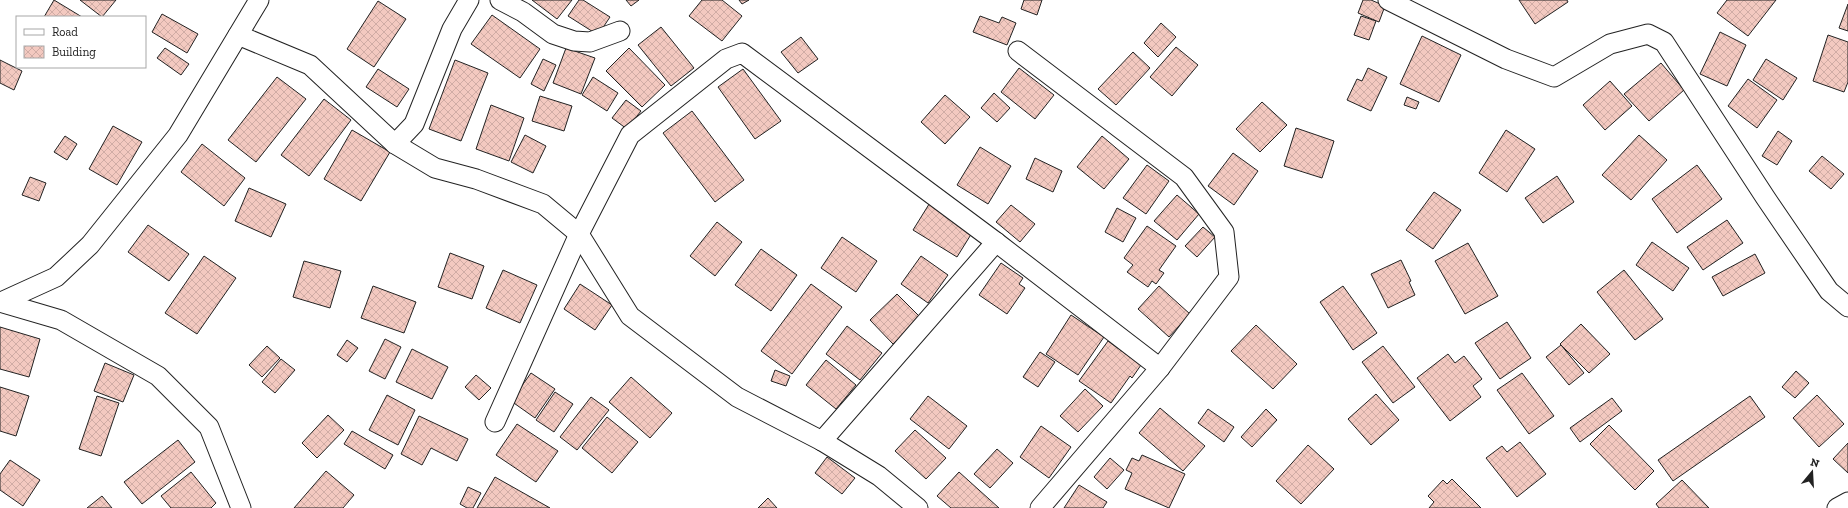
<svg xmlns="http://www.w3.org/2000/svg" width="1848" height="508" viewBox="0 0 1848 508" font-family="'Zilla Slab',serif">
<style>
.building{fill:url(#building-cross-hatch);stroke:#222}
.lines{fill:none;stroke-linecap:round;stroke-linejoin:round}
.minor-casing{stroke:#222;stroke-width:21}
.minor{stroke:#fff;stroke-width:19}
</style>
<defs>
<pattern id="building-cross-hatch" width="8" height="8" patternUnits="userSpaceOnUse"><rect width="8" height="8" fill="#f3c9c0"/><path d="M0 0l8 8M0 8l8-8" fill="none" stroke="#d0aca5"/></pattern>
</defs>
<rect width="100%" height="100%" fill="#fff"/>
<g class="building">
<polygon points="54,0 82,17 44,17"/>
<polygon points="80,0 116,0 102,17"/>
<polygon points="532,0 572,0 557,19"/>
<polygon points="579,0 583,0 610,17 598,35 568,16"/>
<polygon points="626,0 639,0 631,6"/>
<polygon points="702,0 722,0 742,16 722,41 689,16"/>
<polygon points="739,0 749,0 742,4"/>
<polygon points="1024,0 1042,0 1037,15 1021,9"/>
<polygon points="1363,0 1371,0 1385,6 1379,22 1358,13"/>
<polygon points="1519,0 1567,0 1568,2 1535,24"/>
<polygon points="1727,0 1776,0 1748,36 1717,13"/>
<polygon points="378,1 406,19 374,67 347,49"/>
<polygon points="1848,4 1848,31 1839,28"/>
<polygon points="162,14 198,34 187,53 152,32"/>
<polygon points="492,15 540,49 520,78 471,44"/>
<polygon points="980,16 999,23 1002,17 1016,23 1007,45 973,32"/>
<polygon points="1361,16 1376,21 1369,40 1354,35"/>
<polygon points="1161,23 1176,37 1158,57 1144,43"/>
<polygon points="661,27 694,68 671,86 638,45"/>
<polygon points="1720,32 1746,45 1727,86 1700,74"/>
<polygon points="1828,35 1848,42 1848,82 1844,92 1813,81"/>
<polygon points="1422,36 1461,55 1439,102 1400,84"/>
<polygon points="801,37 818,59 798,73 781,52"/>
<polygon points="1176,47 1198,65 1172,96 1150,77"/>
<polygon points="165,48 189,64 181,75 157,58"/>
<polygon points="566,48 595,58 581,94 553,83"/>
<polygon points="629,48 665,85 642,107 606,71"/>
<polygon points="1133,52 1150,68 1116,105 1098,89"/>
<polygon points="543,59 556,65 544,91 531,84"/>
<polygon points="1766,59 1797,78 1783,100 1753,80"/>
<polygon points="0,60 22,71 14,90 0,83"/>
<polygon points="455,60 488,73 461,141 429,129"/>
<polygon points="1661,63 1684,90 1649,121 1624,94"/>
<polygon points="1019,68 1054,95 1035,119 1001,92"/>
<polygon points="1368,68 1387,77 1371,111 1347,100 1357,79 1362,81"/>
<polygon points="378,69 409,89 397,107 366,87"/>
<polygon points="743,69 781,121 755,139 718,87"/>
<polygon points="277,77 306,99 256,162 228,140"/>
<polygon points="593,77 618,93 607,111 582,95"/>
<polygon points="1748,79 1777,100 1757,128 1728,106"/>
<polygon points="1610,81 1632,106 1605,130 1583,105"/>
<polygon points="994,93 1010,108 997,122 981,108"/>
<polygon points="945,95 970,117 945,144 921,122"/>
<polygon points="540,96 572,106 564,131 532,121"/>
<polygon points="1407,97 1419,102 1416,109 1404,105"/>
<polygon points="324,99 351,120 309,176 281,155"/>
<polygon points="626,100 641,111 627,129 612,118"/>
<polygon points="1262,102 1287,125 1260,152 1236,129"/>
<polygon points="491,105 524,118 509,161 476,149"/>
<polygon points="692,111 744,180 715,202 663,133"/>
<polygon points="113,126 142,142 117,185 89,169"/>
<polygon points="1296,128 1334,141 1322,178 1284,166"/>
<polygon points="352,130 390,152 361,201 324,179"/>
<polygon points="1506,130 1535,149 1507,192 1479,173"/>
<polygon points="1778,131 1792,141 1777,165 1762,156"/>
<polygon points="525,135 546,146 533,173 511,162"/>
<polygon points="1639,135 1667,160 1631,200 1602,175"/>
<polygon points="65,136 77,144 67,160 54,152"/>
<polygon points="1102,136 1129,159 1104,189 1077,167"/>
<polygon points="202,144 245,178 224,206 181,172"/>
<polygon points="980,147 1011,166 988,204 957,185"/>
<polygon points="1233,153 1258,171 1234,205 1208,186"/>
<polygon points="1822,156 1844,174 1831,189 1809,171"/>
<polygon points="1035,158 1062,171 1053,192 1026,179"/>
<polygon points="1147,165 1169,181 1146,214 1123,198"/>
<polygon points="1697,165 1722,199 1677,233 1652,199"/>
<polygon points="1557,176 1574,202 1543,223 1525,198"/>
<polygon points="30,177 46,183 39,201 22,195"/>
<polygon points="249,188 286,204 271,237 235,221"/>
<polygon points="1434,192 1461,210 1433,249 1406,230"/>
<polygon points="1177,195 1199,214 1177,240 1154,221"/>
<polygon points="931,201 975,228 957,257 913,230"/>
<polygon points="1011,205 1035,224 1020,242 996,222"/>
<polygon points="1117,208 1136,218 1123,242 1105,232"/>
<polygon points="1727,220 1743,243 1703,270 1687,247"/>
<polygon points="717,222 742,242 715,276 690,256"/>
<polygon points="148,225 189,254 169,281 128,252"/>
<polygon points="1147,226 1176,246 1159,270 1164,273 1156,284 1152,281 1148,287 1127,272 1133,265 1124,258"/>
<polygon points="1203,227 1215,237 1197,257 1185,246"/>
<polygon points="842,237 877,261 856,292 821,268"/>
<polygon points="1652,242 1689,268 1673,291 1636,265"/>
<polygon points="1468,243 1498,296 1465,314 1435,261"/>
<polygon points="761,249 797,275 771,311 735,285"/>
<polygon points="450,253 484,266 472,299 438,287"/>
<polygon points="1755,254 1765,273 1723,296 1712,277"/>
<polygon points="204,256 236,278 197,334 165,313"/>
<polygon points="921,256 948,275 928,303 901,284"/>
<polygon points="1401,260 1411,281 1409,282 1415,295 1388,308 1371,274"/>
<polygon points="304,261 341,271 330,308 293,297"/>
<polygon points="1001,263 1023,278 1019,284 1025,288 1007,314 979,295"/>
<polygon points="503,270 537,285 520,323 486,308"/>
<polygon points="1624,270 1663,319 1635,340 1597,292"/>
<polygon points="580,284 612,305 595,330 564,309"/>
<polygon points="811,284 842,307 792,374 761,351"/>
<polygon points="373,286 416,302 404,333 361,318"/>
<polygon points="1159,286 1190,314 1169,337 1138,309"/>
<polygon points="1343,286 1377,333 1353,350 1320,302"/>
<polygon points="897,294 920,317 893,344 870,320"/>
<polygon points="1071,315 1104,337 1078,375 1046,354"/>
<polygon points="1507,322 1531,358 1500,379 1475,343"/>
<polygon points="1581,324 1610,354 1589,373 1560,344"/>
<polygon points="1256,325 1297,364 1273,389 1231,351"/>
<polygon points="847,326 882,353 860,380 826,354"/>
<polygon points="0,327 40,339 29,377 0,369"/>
<polygon points="385,339 401,347 385,379 369,371"/>
<polygon points="347,340 358,348 347,362 337,355"/>
<polygon points="1108,341 1141,365 1132,378 1130,376 1111,403 1079,381"/>
<polygon points="1561,345 1584,373 1569,385 1546,357"/>
<polygon points="267,346 280,358 262,377 249,365"/>
<polygon points="1383,346 1415,387 1393,403 1362,362"/>
<polygon points="412,349 448,367 432,399 396,382"/>
<polygon points="1040,352 1055,362 1038,387 1023,377"/>
<polygon points="1448,354 1455,363 1464,356 1482,379 1473,386 1481,397 1450,421 1417,378"/>
<polygon points="281,359 295,370 275,393 262,382"/>
<polygon points="826,360 856,385 836,409 806,385"/>
<polygon points="105,363 134,375 123,402 94,391"/>
<polygon points="775,370 790,376 786,386 771,381"/>
<polygon points="1796,371 1809,383 1795,398 1782,387"/>
<polygon points="531,373 555,389 535,418 511,401"/>
<polygon points="1522,373 1554,416 1529,434 1497,390"/>
<polygon points="476,375 491,388 479,400 465,387"/>
<polygon points="631,377 672,413 650,438 609,402"/>
<polygon points="0,387 29,396 16,436 0,431"/>
<polygon points="1085,389 1103,406 1078,432 1060,416"/>
<polygon points="555,392 573,404 554,432 536,420"/>
<polygon points="1376,394 1399,420 1371,445 1348,419"/>
<polygon points="387,395 415,410 398,445 369,430"/>
<polygon points="1817,395 1844,424 1819,447 1793,418"/>
<polygon points="97,396 119,403 101,456 79,449"/>
<polygon points="928,396 967,426 949,449 910,419"/>
<polygon points="1750,396 1765,417 1673,481 1658,460"/>
<polygon points="591,397 609,410 577,450 560,437"/>
<polygon points="1612,398 1622,411 1580,442 1570,428"/>
<polygon points="1160,408 1205,446 1183,471 1139,433"/>
<polygon points="1208,409 1234,427 1224,442 1198,423"/>
<polygon points="1266,409 1277,420 1252,447 1241,437"/>
<polygon points="328,415 344,430 317,458 302,443"/>
<polygon points="419,416 468,439 457,461 431,448 422,465 401,454"/>
<polygon points="607,417 638,442 612,473 582,448"/>
<polygon points="517,424 558,451 536,482 496,455"/>
<polygon points="1609,425 1654,471 1635,490 1590,444"/>
<polygon points="1041,426 1071,447 1049,478 1020,457"/>
<polygon points="915,430 946,458 926,479 895,451"/>
<polygon points="352,431 393,455 385,469 344,444"/>
<polygon points="178,440 195,462 142,504 124,482"/>
<polygon points="1520,442 1546,474 1517,497 1486,458 1502,446 1507,452"/>
<polygon points="1848,443 1848,473 1833,459"/>
<polygon points="1308,445 1334,469 1301,504 1276,481"/>
<polygon points="997,449 1013,463 990,488 974,474"/>
<polygon points="1142,455 1185,474 1169,508 1125,489 1132,473 1126,470 1132,458 1139,461"/>
<polygon points="827,457 855,478 842,494 815,473"/>
<polygon points="1110,458 1124,470 1107,489 1094,477"/>
<polygon points="10,460 40,480 23,506 0,490 0,474"/>
<polygon points="326,471 354,495 343,508 294,508"/>
<polygon points="191,472 216,503 211,508 171,508 161,496"/>
<polygon points="959,472 999,508 951,508 937,496"/>
<polygon points="495,477 550,508 477,508"/>
<polygon points="1452,479 1481,508 1429,508 1434,502 1428,496 1443,480 1447,484"/>
<polygon points="1682,480 1709,508 1659,508 1656,504"/>
<polygon points="1079,485 1107,502 1103,508 1064,508"/>
<polygon points="468,487 481,493 473,508 467,508 460,504"/>
<polygon points="102,496 112,508 87,508"/>
<polygon points="768,498 777,508 758,508"/>
</g>
<g class="lines">
<defs>
<g id="minor">
<polyline points="500,0 523,12 553,34 574,41 590,42 620,31"/>
<polyline points="1388,0 1506,59 1554,77 1610,44 1648,34 1664,42 1765,197 1829,291 1848,307"/>
<polyline points="238,35 310,65 395,144 435,168 476,179 543,204 579,234 630,316 737,397 822,441 879,476 918,508"/>
<polyline points="1018,51 1184,177 1224,232 1229,277 1160,368 1040,508"/>
<polyline points="395,144 414,124 452,29 469,0"/>
<polyline points="0,302 61,320 158,376 209,427 241,508"/>
<polyline points="1,302 56,277 90,245 178,135 259,0"/>
<polyline points="495,422 579,234 630,135 726,59 742,53 996,242 1160,368"/>
<polyline points="822,441 996,242"/>
<polyline points="1837,508 1848,502"/>
</g>
</defs>
<use href="#minor" class="minor-casing"/>
<use href="#minor" class="minor"/>
</g>
<rect x="16" y="16" width="130" height="52" fill="#ffffff" stroke="#a7a7a7"/>
<rect x="24" y="29" width="20" height="6" fill="#ffffff" stroke="#a7a7a7"/>
<text x="52" y="36" font-size="12" fill="#222222">Road</text>
<rect x="24" y="46" width="20" height="12" fill="url(#building-cross-hatch)" stroke="#a7a7a7"/>
<text x="52" y="56" font-size="12" fill="#222222">Building</text>
<g transform="translate(1812 472) rotate(18)" stroke="#ffffff" stroke-width="3" paint-order="stroke">
<path d="M0-3L7 15L0 10L-7 15Z" fill="#222222"/>
<text y="-6" font-size="11" font-weight="bold" text-anchor="middle" fill="#222222">N</text>
</g>
</svg>
